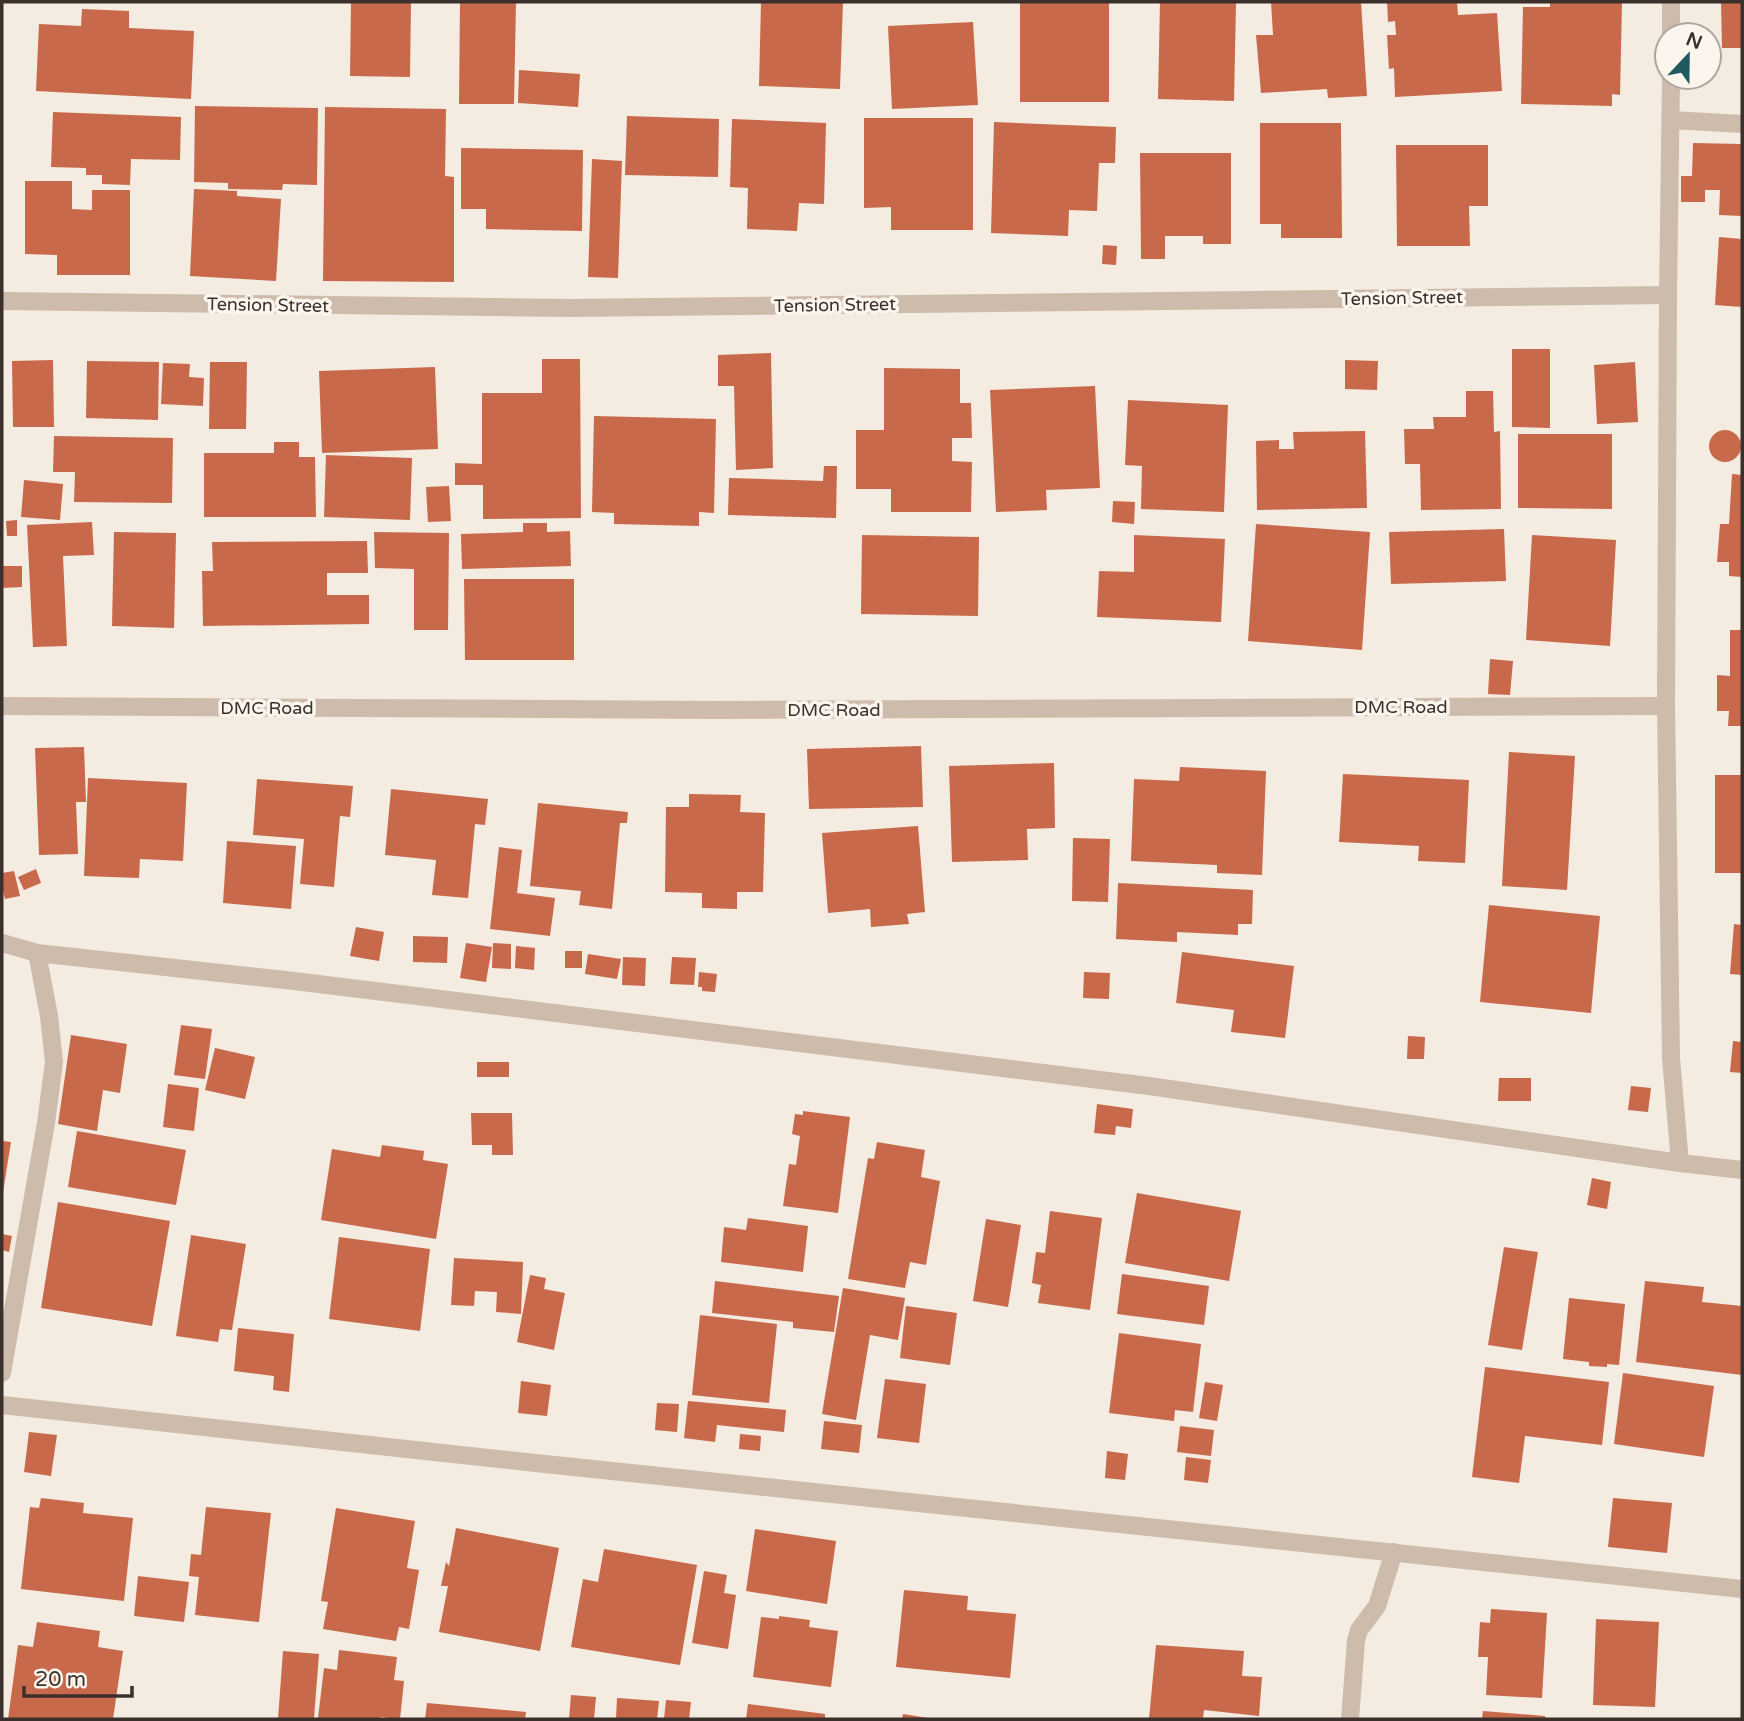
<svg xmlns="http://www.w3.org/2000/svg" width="1744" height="1721" viewBox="0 0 1744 1721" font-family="'Varela Round',sans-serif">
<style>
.building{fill:#c8694b}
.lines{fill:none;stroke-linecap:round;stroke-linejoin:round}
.street{stroke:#cdbbac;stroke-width:18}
.labels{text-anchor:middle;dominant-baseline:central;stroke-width:7;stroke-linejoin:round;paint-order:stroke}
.street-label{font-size:18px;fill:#3b302b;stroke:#fbf5ee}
</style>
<rect width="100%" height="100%" fill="#f4ebe1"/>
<g class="building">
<polygon points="351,2 411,2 410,77 350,76"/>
<polygon points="460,2 516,2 514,104 459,104"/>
<polygon points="761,2 843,2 840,89 759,86"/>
<rect x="1020" y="2" width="89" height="100"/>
<polygon points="1160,2 1236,3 1234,101 1158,99"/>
<polygon points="1271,2 1361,2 1367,96 1328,98 1327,89 1261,93 1256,35 1273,35"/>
<polygon points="1387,2 1457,2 1458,15 1497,13 1502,91 1395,97 1394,68 1389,69 1387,35 1396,35 1395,21 1388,22"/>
<polygon points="1550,2 1622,2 1620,95 1612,94 1612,106 1521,104 1523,7 1550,7"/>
<polygon points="1721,2 1742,2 1742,48 1722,48"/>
<polygon points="82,9 129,11 129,28 194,31 191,99 36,91 39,24 81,26"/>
<polygon points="973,22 978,105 892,109 888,26"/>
<polygon points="519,70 580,74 578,107 518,103"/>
<polygon points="195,106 318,108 317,185 283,184 282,190 228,189 228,183 194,182"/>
<polygon points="325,107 446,109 445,176 454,177 454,282 323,281"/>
<polygon points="53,112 181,117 180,160 131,159 130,185 102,184 102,175 86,175 86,168 51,167"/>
<polygon points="627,116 719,119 718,177 625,175"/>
<polygon points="864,118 973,118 973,230 891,230 891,207 864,208"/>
<polygon points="732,119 826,123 824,204 799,203 797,231 747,229 748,188 730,187"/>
<polygon points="994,122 1116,127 1115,163 1099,163 1097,211 1069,210 1068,236 991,233"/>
<polygon points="1260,123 1341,123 1342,238 1281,238 1281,224 1260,224"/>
<polygon points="1693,143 1742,144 1742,216 1719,215 1720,190 1705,190 1705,202 1681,202 1681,176 1692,176"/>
<polygon points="1396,145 1488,145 1488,206 1469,206 1470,246 1397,246"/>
<polygon points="461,148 583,150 582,231 486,229 486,209 461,209"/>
<polygon points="1140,153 1231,153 1231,244 1203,244 1203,236 1165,236 1165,259 1141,259"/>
<polygon points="592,159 622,161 618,278 588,277"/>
<polygon points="25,181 72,181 72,209 92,210 92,190 130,190 130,275 57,275 57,255 25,254"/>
<polygon points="194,189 237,191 237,196 281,199 276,281 190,276"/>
<polygon points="1719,237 1742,239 1742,307 1715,305"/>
<polygon points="1103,245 1117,246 1116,265 1102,264"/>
<polygon points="1512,349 1550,349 1550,428 1512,427"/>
<polygon points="771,353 773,468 736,470 734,386 718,386 718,355"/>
<polygon points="542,359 580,359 581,518 483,519 483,485 455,485 455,463 482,464 482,393 542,393"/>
<polygon points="53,360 54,427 13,427 12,361"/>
<polygon points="1345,360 1378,361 1377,390 1345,389"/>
<polygon points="87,361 159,362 158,420 86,418"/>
<polygon points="210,362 247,362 246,429 209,429"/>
<polygon points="1635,362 1638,422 1597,424 1594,365"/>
<polygon points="163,363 190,364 189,377 204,378 203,406 161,404"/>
<polygon points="435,367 438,449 322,453 319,371"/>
<polygon points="884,368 960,369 960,403 971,403 972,438 952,438 952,461 972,462 971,512 891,512 891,489 856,489 856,430 884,430"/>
<polygon points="1095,386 1100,488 1046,490 1047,510 996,512 990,390"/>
<polygon points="1466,391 1493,391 1494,432 1500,431 1501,509 1421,510 1420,464 1405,464 1404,429 1434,429 1433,417 1466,417"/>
<polygon points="1128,400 1228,405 1224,512 1141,509 1142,466 1125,465"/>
<polygon points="594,416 716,419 714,513 699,512 699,526 614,524 614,513 592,512"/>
<circle cx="1725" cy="446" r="16"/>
<polygon points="1365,431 1367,508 1257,510 1256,441 1279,440 1279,449 1294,449 1293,432"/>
<polygon points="1518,434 1612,434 1612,509 1518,508"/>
<polygon points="54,436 173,438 172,503 74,502 75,472 53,472"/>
<polygon points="274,442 299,442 299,457 315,457 316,517 204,517 204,453 274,453"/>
<polygon points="326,455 412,458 410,520 324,517"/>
<polygon points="824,466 837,466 836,518 728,515 729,478 823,481"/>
<polygon points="1732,474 1742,475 1742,577 1729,576 1729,562 1717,562 1720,524 1729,524"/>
<polygon points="24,480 63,484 60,520 21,517"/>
<polygon points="449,486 451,521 428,522 426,487"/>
<polygon points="1113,501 1135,502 1134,524 1112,522"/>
<polygon points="17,520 17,536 7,536 6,521"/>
<polygon points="92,522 94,555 63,556 67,646 33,647 27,525"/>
<polygon points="523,523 547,523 547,532 570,531 571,566 462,569 461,534 523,532"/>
<polygon points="1256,524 1370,532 1362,650 1248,641"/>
<polygon points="1504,529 1506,581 1391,584 1389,532"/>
<polygon points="114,532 176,533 174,628 112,626"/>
<polygon points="374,532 449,533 448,630 414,630 414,569 375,568"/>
<polygon points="862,535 979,537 978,616 861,614"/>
<polygon points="1134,535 1225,539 1221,622 1097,617 1099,571 1134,572"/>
<polygon points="1532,535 1616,540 1610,646 1526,640"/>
<polygon points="367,541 368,573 327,573 327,595 369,595 369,624 203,626 202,571 213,571 212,542"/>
<polygon points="2,566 22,566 22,587 2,588"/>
<polygon points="464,579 574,579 574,660 465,660"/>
<polygon points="1730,630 1742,630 1742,726 1728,726 1729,711 1717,711 1717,675 1730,676"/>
<polygon points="1490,659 1513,661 1510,695 1488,694"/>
<polygon points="921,746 923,807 809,809 807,749"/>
<polygon points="84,747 86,802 76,802 78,854 39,855 35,748"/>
<polygon points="1509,752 1575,756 1567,890 1502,886"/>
<polygon points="1054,763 1055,828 1027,829 1028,860 952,862 949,766"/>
<polygon points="1180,767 1266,771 1262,875 1217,873 1217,865 1131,861 1134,779 1179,781"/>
<polygon points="1343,774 1469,780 1465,863 1418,861 1419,846 1339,842"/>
<rect x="1715" y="775" width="27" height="98"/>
<polygon points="88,778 187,783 183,861 140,859 139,878 84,876"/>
<polygon points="257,779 353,786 350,817 340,816 334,887 300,884 304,839 253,835"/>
<polygon points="391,789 488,799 485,825 475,824 468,898 432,895 436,860 385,855"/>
<polygon points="689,794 741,795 740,812 765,813 763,892 737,892 737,909 702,908 702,893 665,892 666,807 689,807"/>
<polygon points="538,803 628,812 627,823 620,823 612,909 579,905 581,891 530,886"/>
<polygon points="918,826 925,912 907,914 909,924 871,927 870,909 828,913 822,833"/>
<polygon points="1073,838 1110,839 1108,902 1072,901"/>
<polygon points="227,841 296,846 291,909 223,903"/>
<polygon points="499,847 522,850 517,893 555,898 550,936 490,929"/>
<polygon points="36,869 41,883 24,890 18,877"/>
<polygon points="14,871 20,896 5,899 2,887 2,873"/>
<polygon points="1118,883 1253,890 1252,924 1238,924 1238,935 1177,932 1177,942 1116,939"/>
<polygon points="1489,905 1600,916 1591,1013 1480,1002"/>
<polygon points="1734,924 1742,925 1742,975 1730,974"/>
<polygon points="356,927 384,932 379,961 350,956"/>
<polygon points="413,936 448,937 447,963 413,962"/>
<polygon points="466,943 492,947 486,982 460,978"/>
<polygon points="493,943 511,944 511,969 492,968"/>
<polygon points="516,946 535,948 534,970 515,968"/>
<rect x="565" y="951" width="17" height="17"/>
<polygon points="1182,952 1294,966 1285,1038 1231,1032 1234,1010 1176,1003"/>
<polygon points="588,954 621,959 617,979 585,974"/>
<polygon points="623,957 646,958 645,986 622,985"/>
<polygon points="672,957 696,958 694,985 670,984"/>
<polygon points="699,972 717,974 715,992 702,991 702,987 698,987"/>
<polygon points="1084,972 1110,973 1109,999 1083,998"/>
<polygon points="181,1025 212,1029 205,1079 174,1075"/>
<polygon points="71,1035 127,1044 120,1093 103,1090 97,1131 58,1124"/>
<polygon points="1408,1036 1425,1037 1424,1059 1407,1059"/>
<polygon points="1733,1041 1742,1042 1742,1073 1730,1072"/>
<polygon points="215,1048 255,1057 245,1099 205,1090"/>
<rect x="477" y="1062" width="32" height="15"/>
<polygon points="1499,1078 1531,1078 1531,1101 1498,1101"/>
<polygon points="168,1084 199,1088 194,1131 163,1127"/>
<polygon points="1631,1086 1651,1088 1648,1112 1628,1110"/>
<polygon points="1097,1104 1133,1109 1131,1128 1116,1126 1115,1135 1094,1133"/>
<polygon points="803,1111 850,1117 838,1213 783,1206 789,1164 796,1165 800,1136 792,1134 795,1114 803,1115"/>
<polygon points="471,1113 512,1113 513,1155 492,1155 492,1145 472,1145"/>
<polygon points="77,1131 186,1150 176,1205 68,1187"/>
<polygon points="2,1141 11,1142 3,1192 2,1192"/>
<polygon points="877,1142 925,1150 921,1177 940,1181 926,1265 910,1262 905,1288 848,1279 868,1158 874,1159"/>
<polygon points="382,1145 424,1151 423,1160 448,1164 436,1239 321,1220 332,1149 380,1157"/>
<polygon points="1592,1178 1611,1182 1607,1209 1587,1205"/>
<polygon points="1137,1193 1241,1211 1229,1281 1125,1263"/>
<polygon points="58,1202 170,1221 152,1326 41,1308"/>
<polygon points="1050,1211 1102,1218 1090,1310 1038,1303 1041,1285 1032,1283 1036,1252 1045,1253"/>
<polygon points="748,1218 808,1226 803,1272 721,1262 724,1227 746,1230"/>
<polygon points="986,1219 1021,1225 1008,1307 973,1301"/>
<polygon points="2,1234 12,1236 9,1252 2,1250"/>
<polygon points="191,1235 246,1244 232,1330 220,1329 218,1342 176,1336"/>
<polygon points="339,1237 430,1249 420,1331 329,1319"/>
<polygon points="1504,1247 1538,1252 1522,1350 1488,1345"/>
<polygon points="454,1258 523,1262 521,1314 496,1312 497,1292 475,1291 474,1306 451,1305"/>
<polygon points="1122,1274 1209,1286 1204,1325 1117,1314"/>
<polygon points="530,1275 546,1278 544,1289 565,1293 554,1350 517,1342"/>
<polygon points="715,1281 839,1296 834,1332 793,1328 793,1322 712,1313"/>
<polygon points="1645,1281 1704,1287 1702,1302 1742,1306 1742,1375 1636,1362"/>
<polygon points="843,1288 905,1298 898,1340 870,1335 856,1420 822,1414"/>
<polygon points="1569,1298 1625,1304 1619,1365 1607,1364 1607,1367 1589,1366 1589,1362 1563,1359"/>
<polygon points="906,1306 957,1313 950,1365 900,1358"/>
<polygon points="700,1315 777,1324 769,1403 692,1395"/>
<polygon points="238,1328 294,1334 289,1392 273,1390 274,1376 234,1371"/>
<polygon points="1119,1333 1201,1344 1193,1412 1175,1410 1174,1421 1109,1413"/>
<polygon points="1485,1367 1609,1382 1602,1445 1525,1436 1519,1483 1472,1477"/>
<polygon points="1623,1373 1714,1386 1704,1457 1614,1444"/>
<polygon points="885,1379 926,1384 919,1443 877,1438"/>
<polygon points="521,1381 551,1385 547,1416 518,1413"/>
<polygon points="1205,1382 1223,1385 1217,1421 1199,1418"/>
<polygon points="688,1401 786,1410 784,1432 717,1425 715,1442 684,1438"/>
<polygon points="657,1403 679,1404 677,1432 655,1430"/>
<polygon points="824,1421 862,1425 859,1453 821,1449"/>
<polygon points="1180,1426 1214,1430 1211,1456 1177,1452"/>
<polygon points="29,1432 57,1435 51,1476 24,1472"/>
<polygon points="740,1434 761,1436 760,1451 739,1449"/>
<polygon points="1107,1451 1128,1454 1125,1480 1105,1478"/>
<polygon points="1186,1457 1211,1460 1208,1483 1184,1480"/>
<polygon points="41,1498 84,1503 83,1513 133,1518 124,1601 21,1589 30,1507 39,1508"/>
<polygon points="1613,1498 1672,1503 1667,1553 1608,1547"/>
<polygon points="206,1507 271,1513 259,1622 195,1615 199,1577 189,1576 191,1554 201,1555"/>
<polygon points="336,1508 415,1521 407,1568 419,1570 409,1629 399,1627 396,1641 323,1629 328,1602 321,1601"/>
<polygon points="456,1528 559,1548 540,1651 439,1632 448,1586 441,1586 446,1562 449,1566"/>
<polygon points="755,1529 836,1541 827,1604 746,1591"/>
<polygon points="604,1549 697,1565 680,1665 571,1647 583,1579 598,1582"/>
<polygon points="704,1571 727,1575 724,1593 736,1595 728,1649 692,1643"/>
<polygon points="138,1576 189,1582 184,1622 134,1616"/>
<polygon points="904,1590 968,1596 967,1610 1016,1614 1010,1678 896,1667"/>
<polygon points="1491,1609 1547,1613 1542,1698 1486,1695 1488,1657 1478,1657 1480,1622 1490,1623"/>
<polygon points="779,1616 810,1620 809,1627 838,1631 831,1687 753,1677 761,1617 779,1619"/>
<polygon points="1596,1619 1659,1622 1655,1707 1593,1705"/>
<polygon points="37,1622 100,1631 98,1647 123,1651 113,1719 8,1719 18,1645 33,1647"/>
<polygon points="1156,1645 1244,1651 1242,1676 1262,1677 1259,1716 1204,1710 1203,1719 1149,1719"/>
<polygon points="339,1650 397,1657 394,1680 404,1681 400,1719 380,1717 380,1719 318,1718 324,1668 337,1670"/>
<polygon points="283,1651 319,1654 314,1718 278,1719"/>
<polygon points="571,1695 596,1697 594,1719 569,1719"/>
<polygon points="617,1698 659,1701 657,1719 616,1719"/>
<polygon points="666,1700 691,1702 689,1719 664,1719"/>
<polygon points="427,1703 526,1712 525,1719 425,1719"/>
<polygon points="748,1704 825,1714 825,1719 746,1719"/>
<polygon points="1483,1711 1545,1716 1545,1719 1482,1719"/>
<polygon points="903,1714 928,1718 928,1719 902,1719"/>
</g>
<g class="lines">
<g class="street">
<polyline points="1671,35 1671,2"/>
<polyline points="1671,77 1668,295 1666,706 1671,1058 1680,1163"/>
<polyline points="1671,120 1742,124"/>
<polyline points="2,301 570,308 1668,295"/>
<polyline points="2,706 716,710 1666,706"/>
<polyline points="2,943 37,953 294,981 1149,1086 1680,1163 1742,1170"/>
<polyline points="2,1373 46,1123 54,1062 49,1016 37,953"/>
<polyline points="2,1405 545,1464 1742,1589"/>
<polyline points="1350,1719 1356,1641 1359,1630 1377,1606 1394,1552"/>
</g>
</g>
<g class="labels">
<g class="street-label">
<text transform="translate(1402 298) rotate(-1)">Tension Street</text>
<text transform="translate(268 305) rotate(1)">Tension Street</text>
<text transform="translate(835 305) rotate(-1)">Tension Street</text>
<text x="1401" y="707">DMC Road</text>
<text x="267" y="708">DMC Road</text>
<text x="834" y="710">DMC Road</text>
</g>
</g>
<rect width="1744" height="1721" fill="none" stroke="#3b302b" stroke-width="7"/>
<g transform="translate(1688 56) rotate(22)"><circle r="33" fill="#fbf5ee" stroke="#aea6a0" stroke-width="2"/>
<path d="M0-5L12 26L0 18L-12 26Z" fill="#1f5a5e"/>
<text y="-10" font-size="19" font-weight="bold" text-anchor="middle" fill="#3b302b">N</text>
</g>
<path d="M24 1686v10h108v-10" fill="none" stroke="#3b302b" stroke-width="3.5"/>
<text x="35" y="1686" font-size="21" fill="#3b302b" stroke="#fbf5ee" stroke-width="5" paint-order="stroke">20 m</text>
</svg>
